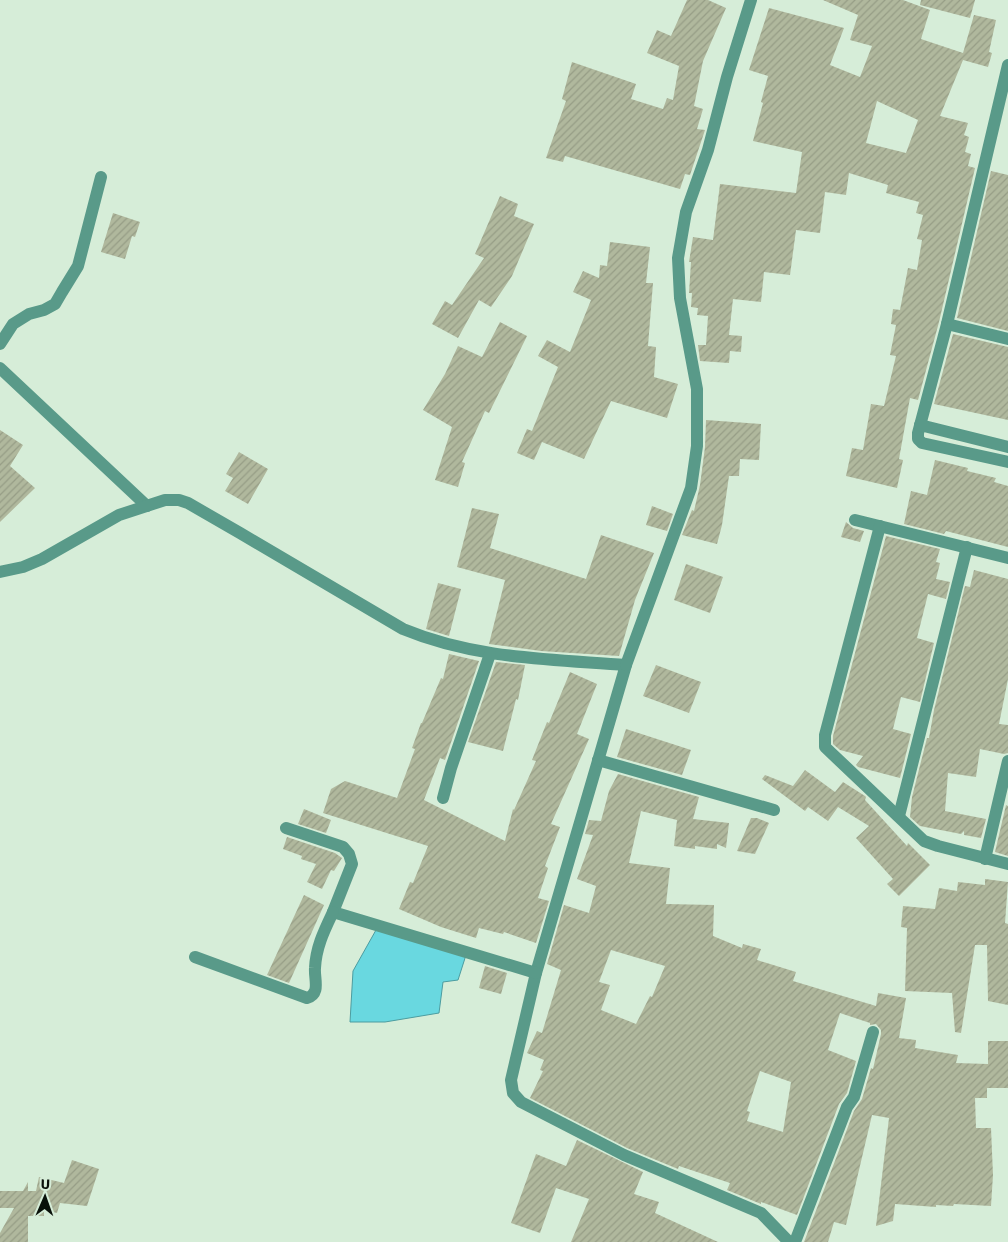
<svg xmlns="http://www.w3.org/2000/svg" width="1008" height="1242" viewBox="0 0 1008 1242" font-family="Signika,sans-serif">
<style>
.water{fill:#69d8e0;stroke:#4c9ca0}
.building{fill:url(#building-hatch);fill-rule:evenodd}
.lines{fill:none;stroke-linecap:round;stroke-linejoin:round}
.street{stroke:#599a89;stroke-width:12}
</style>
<defs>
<pattern id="building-hatch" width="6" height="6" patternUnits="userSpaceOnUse" patternTransform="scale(1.25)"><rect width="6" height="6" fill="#b0b89d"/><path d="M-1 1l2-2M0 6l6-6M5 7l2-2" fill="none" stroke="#969d86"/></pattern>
</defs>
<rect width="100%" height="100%" fill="#d6edd8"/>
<polygon class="water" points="376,930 466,955 458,980 443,982 439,1013 385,1022 350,1022 353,971"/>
<g class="building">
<polygon points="687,0 708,0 726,8 703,61 694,106 703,109 697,129 705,130 690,175 685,174 680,189 565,156 563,162 546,158 566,101 562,99 572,62 636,84 631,99 663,109 667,98 673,100 679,66 647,53 657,30 671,36"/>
<path d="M823,0H903L930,10L921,39L963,53L974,15L996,20L989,52L992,53L988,67L963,60L940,116L968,123L964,135L969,137L965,152L971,154L968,166L975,168L939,322L918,400L910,398L899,459L903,460L897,488L846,476L852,448L863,450L871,404L884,406L896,356L890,355L896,325L891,324L893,309L900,310L908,268L917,270L922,240L917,239L923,215L916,213L919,202L886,193L888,185L849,173L846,195L825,192L820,233L796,230L790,275L764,272L761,302L733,299L729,335L742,336L741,352L730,351L729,363L700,361L698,345H706L708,316L697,315L698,308L691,307L692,293H689L691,262H689L693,237L713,240L720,184L796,193L802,152L753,141L763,103L761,102L768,76L749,70L769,8L844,28L830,65L860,77L872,46L850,40L858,15ZM877,101L918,120L906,153L866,143Z"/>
<polygon points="921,0 975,0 970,18 920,5"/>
<polygon points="991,171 1008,175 1008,331 957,318"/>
<polygon points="500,196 518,204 514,216 534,224 512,276 491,307 479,300 458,338 432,324 445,301 452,305 484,258 475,254"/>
<polygon points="113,213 140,222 135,237 132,236 125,259 101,252"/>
<polygon points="610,242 650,247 646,283 653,283 648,346 656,347 654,377 678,384 667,418 611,401 584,459 542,442 534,460 517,453 527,429 532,431 558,367 538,356 547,340 570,352 591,300 573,292 583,271 599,278 600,265 607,266"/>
<polygon points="500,322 527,336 489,413 485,411 462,462 465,463 458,487 435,480 452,427 423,410 445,374 458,346 482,357"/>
<polygon points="953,334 1008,347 1008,420 934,404"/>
<polygon points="706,420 761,424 759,460 740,459 739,476 729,476 722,525 717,544 682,535 692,510 694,511 700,485 705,447"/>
<polygon points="0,430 23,445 10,466 35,488 0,522"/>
<polygon points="239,452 268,469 248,504 225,491 233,478 226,474"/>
<polygon points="935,460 968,468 967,471 996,478 994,482 1008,486 1008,547 946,531 944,534 904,524 911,491 927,495"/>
<polygon points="652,506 673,514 667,531 646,525"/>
<polygon points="472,508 499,514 490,548 586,579 601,535 654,553 635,600 619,656 541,651 489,644 505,580 457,567"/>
<polygon points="846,522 853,528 864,531 860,542 841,537"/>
<polygon points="886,536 940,549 936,562 940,563 936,579 950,582 946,599 928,594 917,638 934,643 920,702 901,697 893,729 911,734 900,778 858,767 856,765 863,756 840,750 833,744 833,736"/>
<polygon points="686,564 723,577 710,613 674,600"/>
<polygon points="974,570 1008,579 1008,679 999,724 1008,725 1008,753 1004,754 980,749 976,777 948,773 945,811 986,819 981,838 964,835 964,831 961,834 920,826 910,817 912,797 927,738 929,738 934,710 965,586 970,587"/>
<polygon points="438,583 461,589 449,636 426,629"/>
<polygon points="449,654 479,661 445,760 440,758 424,800 505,841 513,809 514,810 536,761 532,760 547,722 549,723 570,672 597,684 577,734 589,739 551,824 560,827 545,866 548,868 538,898 549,901 536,943 504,932 503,934 479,928 476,938 441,927 399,909 410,882 413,883 428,846 323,813 331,789 345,781 397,798 415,749 412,748 421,723 422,723 441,678 443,679"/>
<polygon points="496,662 525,665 518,700 516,699 503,751 468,742"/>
<polygon points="656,665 701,682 689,713 643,696"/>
<polygon points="626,729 691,750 682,775 617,757"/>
<polygon points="805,770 835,792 843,782 865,796 866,797 865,800 907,846 908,843 930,865 899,896 887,884 893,879 856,838 869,826 838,807 828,821 808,807 805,811 762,779 765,775 793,786"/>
<path d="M618,774L699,797L693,819L729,823L726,848L717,844V849L695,846V849L674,846L677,820L641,811L629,863L670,868L666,904L714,905L713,936L742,948L743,944L761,949L757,960L796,972L793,981L876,1006L878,993L906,998L899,1038L916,1040L915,1048L958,1055L956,1063L988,1064V1041H1008V1088H987V1098H975L976,1128H991L993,1175L991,1206L954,1204L953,1206L936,1205V1207L895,1204L893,1221L876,1226L889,1118L872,1115L846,1225L834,1222L828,1242H804L854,1111L862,1099L871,1068L873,1069L881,1034V1030L876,1024L870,1025V1023L840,1013L828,1050L856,1061L847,1093L839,1104L797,1215L761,1202V1204L727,1190L730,1183L679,1166L678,1169L627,1148L530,1098L543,1071L540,1070L544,1060L527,1053L537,1031L542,1033L561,970L547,964L564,905L589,913L596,886L577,879L593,835L585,834L589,820L601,821L609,791ZM611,950L665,966L652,997L650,996L636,1024L601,1010L610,985L599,982ZM760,1071L791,1082L783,1132L747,1121L750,1112L747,1111Z"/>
<polygon points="1006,805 1008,806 1008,856 995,852"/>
<polygon points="304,809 331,820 326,833 298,824"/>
<polygon points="751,818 757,818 769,823 755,854 737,851"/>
<polygon points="287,837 335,853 342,858 334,871 331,870 322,889 307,882 316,864 301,859 302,856 283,849"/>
<polygon points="985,879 1008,882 1005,923 1008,924 1008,1005 988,1001 987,945 975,945 961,1033 955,1032 952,993 905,991 907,928 901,927 903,906 935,909 939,888 957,891 958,882 985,885"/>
<polygon points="304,895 324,905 289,983 267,975"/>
<polygon points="485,966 507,973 501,994 479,988"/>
<polygon points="577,1140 643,1172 634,1194 659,1202 655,1213 718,1242 571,1242 589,1199 556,1188 540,1233 511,1223 536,1154 566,1166"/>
<polygon points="72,1160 99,1169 87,1206 60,1203 57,1213 44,1210 44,1216 28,1216 28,1242 0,1242 0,1233 14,1208 0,1208 0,1191 23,1191 28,1182 28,1191 36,1191 39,1177 64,1183"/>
</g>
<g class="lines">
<g class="street">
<polyline points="1008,65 947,324 918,433 918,439 922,443 1008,462"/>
<polyline points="947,324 1008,339"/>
<polyline points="0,344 13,324 29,314 44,310 55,304 62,292 78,266 101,177"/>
<polyline points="0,368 147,506"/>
<polyline points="920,425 1008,447"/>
<polyline points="855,520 1008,558"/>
<polyline points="880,526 825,735 825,747 924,841 938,846 1008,864"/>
<path d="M0,572L23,567L42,559L119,515L165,500H179L188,503L240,533L403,629C475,659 549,659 626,665L536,973L511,1080L513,1093L521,1102L624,1155L761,1213L789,1242"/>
<polyline points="626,665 691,488 697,446 697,389 680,298 678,258 686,212 708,150 727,77 751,0"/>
<polyline points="598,760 774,810"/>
<polyline points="443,798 451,768 490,654"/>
<polyline points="899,816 967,547"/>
<polyline points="286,828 343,847 349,854 352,864 333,912 536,973"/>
<polyline points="985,859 1008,761"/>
<path d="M195,957L307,998C321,994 314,979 315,968C316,947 324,931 333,912"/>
<polyline points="795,1242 847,1107 854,1097 873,1032"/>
</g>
</g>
<g transform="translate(45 1197) rotate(2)" stroke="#d6edd8" stroke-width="4" paint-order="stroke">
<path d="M0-4L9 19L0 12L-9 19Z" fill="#09110a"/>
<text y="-8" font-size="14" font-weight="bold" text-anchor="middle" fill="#09110a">U</text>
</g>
</svg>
